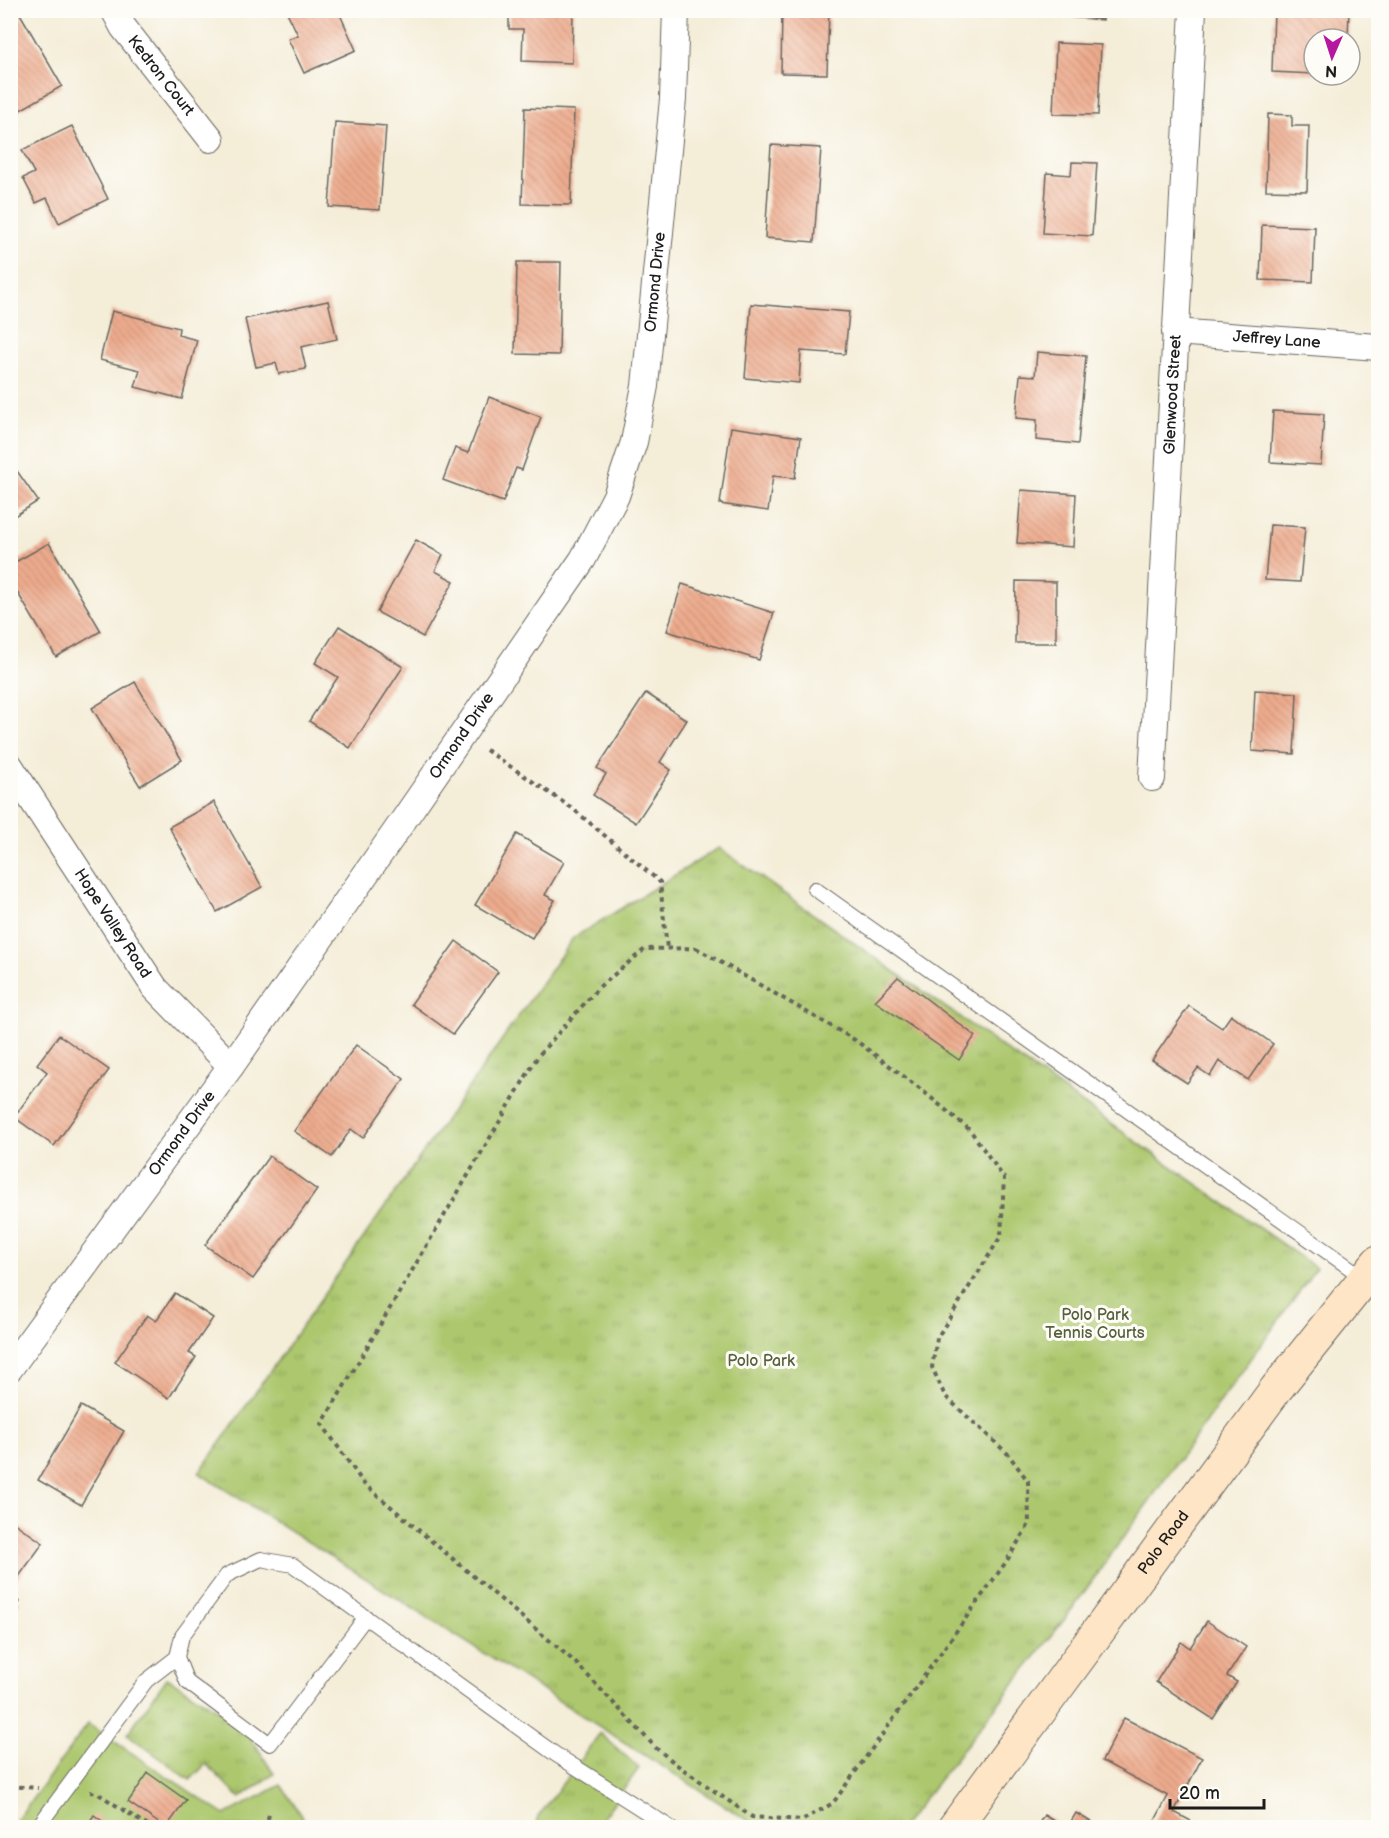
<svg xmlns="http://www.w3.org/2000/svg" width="1389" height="1838" viewBox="0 0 1389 1838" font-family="'Balsamiq Sans',sans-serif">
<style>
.grass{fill:#acc76d;stroke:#647244;stroke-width:1.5}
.park{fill:url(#park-tufts);stroke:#647244;stroke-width:1.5}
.building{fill:url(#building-back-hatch)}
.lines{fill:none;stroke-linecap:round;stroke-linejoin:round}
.service-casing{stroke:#68655e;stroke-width:16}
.minor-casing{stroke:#68655e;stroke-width:28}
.secondary-casing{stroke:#68655e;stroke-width:35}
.path{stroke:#68655e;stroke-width:4;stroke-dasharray:4.5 4.5;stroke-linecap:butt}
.service{stroke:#fff;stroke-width:14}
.minor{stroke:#fff;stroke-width:26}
.secondary{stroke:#fde5c5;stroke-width:33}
.labels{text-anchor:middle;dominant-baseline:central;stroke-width:6;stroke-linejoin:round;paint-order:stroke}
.street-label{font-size:16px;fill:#1c1c1c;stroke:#fdfcf7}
.park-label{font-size:16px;fill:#56603c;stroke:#fdfcf7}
</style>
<defs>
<pattern id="park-tufts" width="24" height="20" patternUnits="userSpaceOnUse" patternTransform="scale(1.5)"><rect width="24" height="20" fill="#acc76d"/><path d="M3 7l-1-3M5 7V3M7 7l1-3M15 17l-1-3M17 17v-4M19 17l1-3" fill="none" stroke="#93aa5e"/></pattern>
<pattern id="building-back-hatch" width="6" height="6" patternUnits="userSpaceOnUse" patternTransform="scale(1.5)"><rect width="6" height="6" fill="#edab8d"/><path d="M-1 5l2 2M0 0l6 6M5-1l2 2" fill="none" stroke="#cb9379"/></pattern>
</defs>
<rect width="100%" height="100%" fill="#fdfcf7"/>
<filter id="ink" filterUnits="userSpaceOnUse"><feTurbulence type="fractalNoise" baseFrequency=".0167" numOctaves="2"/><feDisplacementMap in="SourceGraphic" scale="12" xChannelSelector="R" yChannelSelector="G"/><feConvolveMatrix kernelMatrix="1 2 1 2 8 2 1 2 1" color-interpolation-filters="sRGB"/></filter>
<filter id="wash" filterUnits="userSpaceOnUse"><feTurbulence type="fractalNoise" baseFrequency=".008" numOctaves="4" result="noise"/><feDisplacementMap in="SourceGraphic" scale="24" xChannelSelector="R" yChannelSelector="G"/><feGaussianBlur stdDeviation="1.35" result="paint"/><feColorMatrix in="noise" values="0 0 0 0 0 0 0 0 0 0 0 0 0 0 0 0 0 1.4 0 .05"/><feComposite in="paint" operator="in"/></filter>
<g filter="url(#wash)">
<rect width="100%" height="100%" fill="#f4edd8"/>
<polygon class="grass" points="88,1724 225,1815 281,1785 309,1827 11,1828"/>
<g class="park">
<polygon points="719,848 1316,1268 1067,1616 902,1827 758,1827 199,1473 573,938"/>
<polygon points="167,1678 230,1717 248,1733 274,1774 240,1798 206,1764 190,1780 127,1734"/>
<polygon points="600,1733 639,1768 596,1827 535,1828 538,1817"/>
</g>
<g id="blocks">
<g class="building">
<polygon points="286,10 338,10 356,50 304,73 288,39 298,35"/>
<polygon points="509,10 573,10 572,63 522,61 523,29 509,29"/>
<polygon points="782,10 829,10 827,74 781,73"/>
<polygon points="1057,10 1104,10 1103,20 1056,16"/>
<polygon points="1274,10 1349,10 1348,39 1314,39 1314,74 1272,72"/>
<polygon points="19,12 62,86 10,116 10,17"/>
<polygon points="1056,43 1101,45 1098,115 1053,114"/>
<polygon points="525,108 574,110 571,205 522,204"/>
<polygon points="1268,114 1292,115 1292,126 1309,126 1307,191 1266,190"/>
<polygon points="335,122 386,126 380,210 329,207"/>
<polygon points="72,126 108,199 59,223 47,198 36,203 23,178 34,173 22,150"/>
<polygon points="771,145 821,148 814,242 765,238"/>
<polygon points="1072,162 1097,163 1092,236 1043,233 1047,173 1071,175"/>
<polygon points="1262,225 1315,227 1313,282 1260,280"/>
<polygon points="517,262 561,262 559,355 515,354"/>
<polygon points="328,301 337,339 301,347 306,369 279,374 276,363 256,367 245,319"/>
<polygon points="751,304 849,312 845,354 801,351 799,383 745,378"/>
<polygon points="112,311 179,328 178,335 197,340 182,399 135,387 140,370 100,360"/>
<polygon points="1037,352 1086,356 1078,444 1036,440 1037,420 1016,418 1020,375 1035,376"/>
<polygon points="489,397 541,417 522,470 516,468 503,502 443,480 455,448 468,453"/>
<polygon points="1273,411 1324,414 1321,465 1270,462"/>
<polygon points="731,427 801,437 795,478 773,476 768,511 720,504"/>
<polygon points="10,461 38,501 10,519"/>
<polygon points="1021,490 1076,494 1073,547 1017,543"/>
<polygon points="1270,525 1305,527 1300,582 1265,580"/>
<polygon points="416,540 443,555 435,571 454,581 423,637 377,612"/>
<polygon points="49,543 101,631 56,657 10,580 10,565"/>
<polygon points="1016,581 1056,582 1056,643 1015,643"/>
<polygon points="682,584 774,613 759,660 667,631"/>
<polygon points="339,626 403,667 350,748 309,721 338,677 315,663"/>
<polygon points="135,682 182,760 140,786 92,708"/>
<polygon points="1255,690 1297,693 1294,754 1252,751"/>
<polygon points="646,693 687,720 660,762 671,770 636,823 593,795 606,774 597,768"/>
<polygon points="214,802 262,887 217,912 169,827"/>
<polygon points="517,834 564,862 545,895 555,900 532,938 475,905"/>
<polygon points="456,941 498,972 453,1034 411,1004"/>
<polygon points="898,977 975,1036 959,1060 875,1001"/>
<polygon points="1189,1006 1222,1028 1231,1015 1273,1044 1248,1080 1219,1061 1210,1076 1198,1068 1187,1083 1152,1060"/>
<polygon points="59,1035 109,1070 54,1146 14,1117 47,1072 37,1064"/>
<polygon points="356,1045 404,1079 363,1138 351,1129 332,1157 294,1131"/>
<polygon points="269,1156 317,1190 253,1279 205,1245"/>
<polygon points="175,1293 213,1318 189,1353 196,1357 169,1398 115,1362 147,1315 156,1321"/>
<polygon points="81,1406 124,1431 81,1505 38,1480"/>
<polygon points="10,1520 43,1543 10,1589"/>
<polygon points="10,1595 20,1602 10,1614"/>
<polygon points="1207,1621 1246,1647 1227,1676 1237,1682 1213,1719 1156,1682 1181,1642 1190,1648"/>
<polygon points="1124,1718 1202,1758 1174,1812 1204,1828 1151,1828 1168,1796 1102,1761"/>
<polygon points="148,1773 186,1800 166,1828 128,1802"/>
<polygon points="1076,1813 1101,1828 1067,1828"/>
<polygon points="94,1815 112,1828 85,1828"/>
<polygon points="1044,1815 1065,1828 1036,1828"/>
</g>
</g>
</g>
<g filter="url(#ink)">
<use href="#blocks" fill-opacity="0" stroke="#68655e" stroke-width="1.5"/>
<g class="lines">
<defs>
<g id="service">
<polyline points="815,889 1364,1278"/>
<polyline points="366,1617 270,1744 187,1682 177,1657 182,1636 227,1575 261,1559 293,1565 555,1754 671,1828"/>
<polyline points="37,1828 146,1681 177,1657"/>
</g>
<g id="minor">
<path id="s1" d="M114,10L123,27L211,139"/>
<path id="s2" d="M1175,332L1378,347"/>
<path id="s3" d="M10,766L155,988L231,1066"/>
<path id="s4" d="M1152,778L1193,10"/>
<path id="s5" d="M10,1368L231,1066L396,831L583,559L616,496L634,442L645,386L673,99L676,10"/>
</g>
<g id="secondary">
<path id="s6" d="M954,1828L1276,1389L1378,1262"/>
</g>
</defs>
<use href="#service" class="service-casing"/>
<use href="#minor" class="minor-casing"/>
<use href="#secondary" class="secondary-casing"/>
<g class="path">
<polyline points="486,750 572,808 660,882 667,949"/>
<polygon points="696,948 855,1040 918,1087 970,1130 1004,1178 1001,1236 937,1338 932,1367 945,1396 1008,1454 1028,1481 1029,1524 1006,1562 833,1803 803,1820 752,1817 681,1768 656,1748 575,1662 364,1484 322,1424 538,1056 599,987 645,949"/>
<polyline points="10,1786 38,1788"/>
<polyline points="90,1792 97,1793 151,1828"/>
<polyline points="266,1828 269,1814"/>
</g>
<use href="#service" class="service"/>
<use href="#minor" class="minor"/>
<use href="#secondary" class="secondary"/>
</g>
</g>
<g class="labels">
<g class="street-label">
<text stroke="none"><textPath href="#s1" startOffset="81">Kedron Court</textPath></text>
<text stroke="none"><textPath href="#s5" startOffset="1281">Ormond Drive</textPath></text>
<text stroke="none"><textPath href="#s2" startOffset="102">Jeffrey Lane</textPath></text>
<text stroke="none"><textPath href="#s4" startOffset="384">Glenwood Street</textPath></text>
<text stroke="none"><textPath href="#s5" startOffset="777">Ormond Drive</textPath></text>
<text stroke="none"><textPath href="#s3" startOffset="188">Hope Valley Road</textPath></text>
<text stroke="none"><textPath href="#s5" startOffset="291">Ormond Drive</textPath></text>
<text stroke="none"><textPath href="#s6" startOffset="354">Polo Road</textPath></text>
</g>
<g class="park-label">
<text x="1095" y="1315">Polo Park<tspan x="1095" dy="18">Tennis Courts</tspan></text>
<text x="761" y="1361">Polo Park</text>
</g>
</g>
<rect width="1389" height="1838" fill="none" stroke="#fdfcf7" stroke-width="36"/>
<g transform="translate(1332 57) rotate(183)"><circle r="28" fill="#fdfcf7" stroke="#a3a29f" stroke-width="1.5"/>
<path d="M0-4.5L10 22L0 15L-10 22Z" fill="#b5179e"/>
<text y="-9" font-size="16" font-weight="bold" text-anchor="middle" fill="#1c1c1c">N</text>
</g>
<path d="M1170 1799v9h94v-9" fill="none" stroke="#1c1c1c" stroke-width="3"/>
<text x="1179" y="1799" font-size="18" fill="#1c1c1c" stroke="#fdfcf7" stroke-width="4.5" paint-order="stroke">20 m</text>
</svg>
